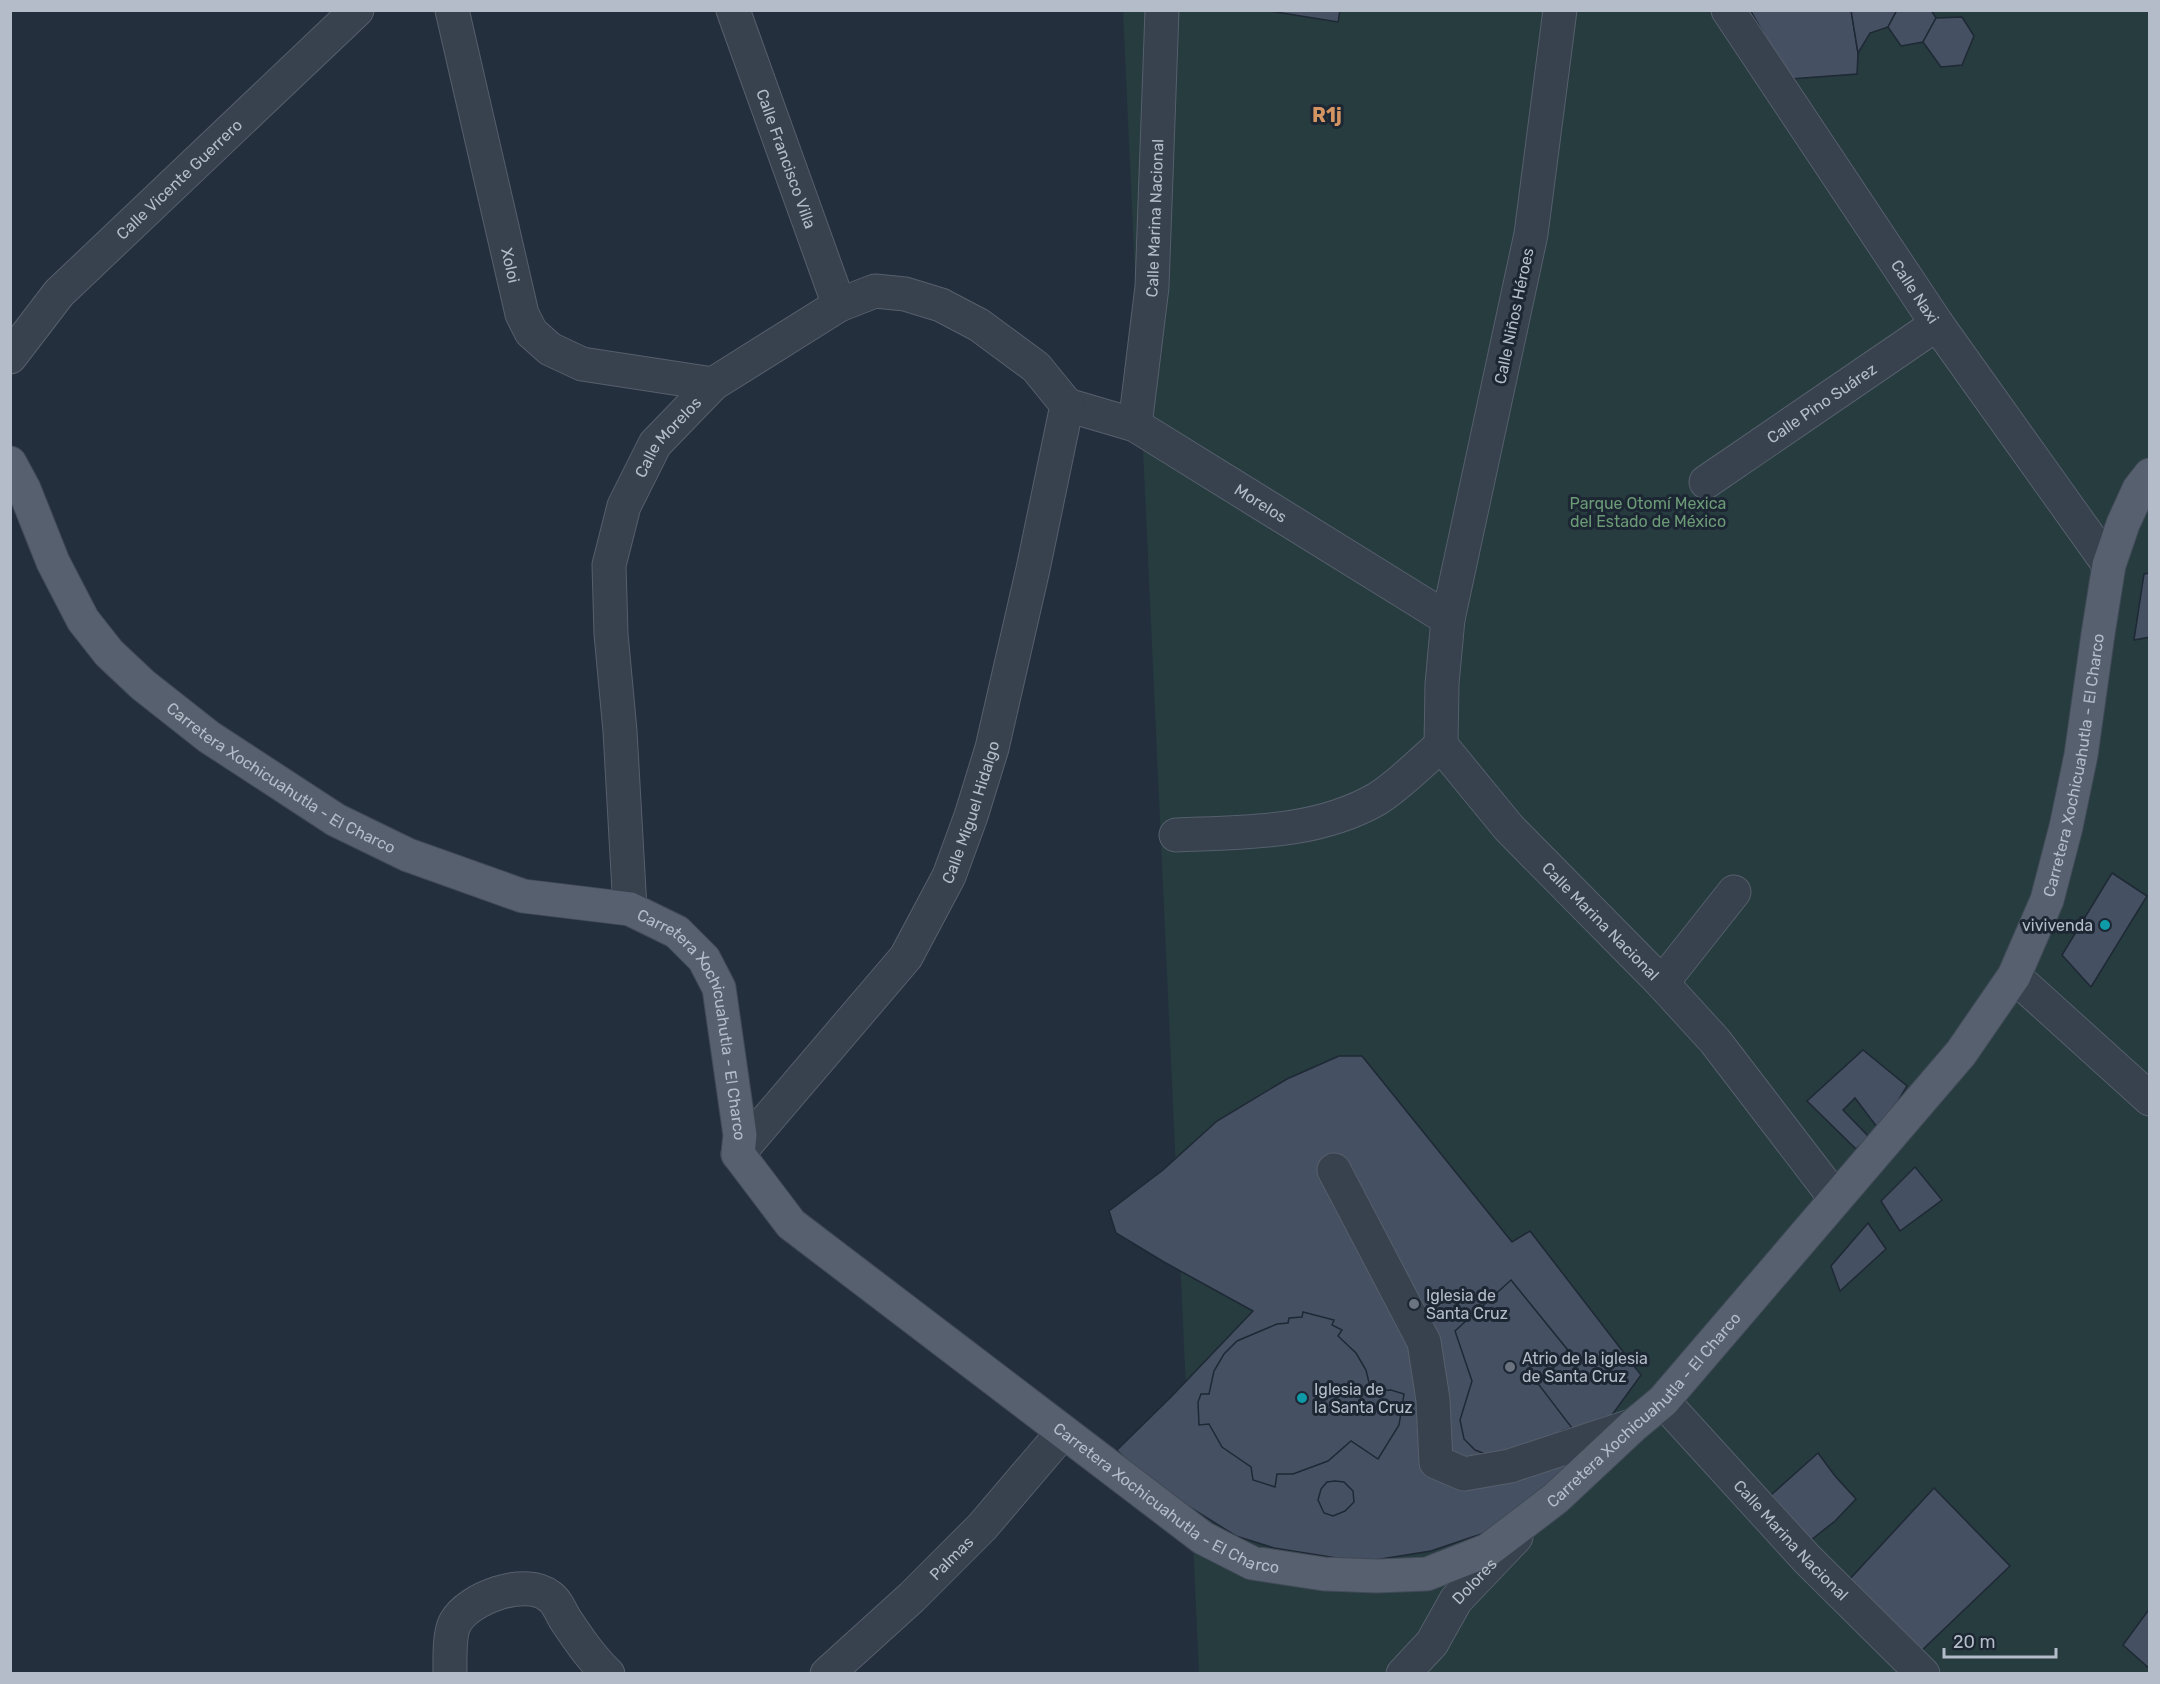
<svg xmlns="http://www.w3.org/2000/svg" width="2160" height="1684" viewBox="0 0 2160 1684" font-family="Rubik,sans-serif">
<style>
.green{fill:#263c3f}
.building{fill:#455162;stroke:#1f2835;stroke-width:1.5}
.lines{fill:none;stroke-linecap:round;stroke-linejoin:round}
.minor-casing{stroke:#565f6c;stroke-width:35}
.major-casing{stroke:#414a57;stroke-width:35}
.minor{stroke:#38414e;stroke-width:33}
.major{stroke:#56606e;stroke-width:33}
.culture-dot{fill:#0f9aa8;stroke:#1d2633;stroke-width:2}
.worship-dot{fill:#6b7280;stroke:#1d2633;stroke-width:2}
.labels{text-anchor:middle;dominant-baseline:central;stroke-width:6;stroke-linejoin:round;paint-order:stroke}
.street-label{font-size:16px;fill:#b4bcc9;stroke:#1d2633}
.park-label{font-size:16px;fill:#6b9a76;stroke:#1d2633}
.poi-label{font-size:16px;fill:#b4bcc9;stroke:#1d2633;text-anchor:start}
.quarter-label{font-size:20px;font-weight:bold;fill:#d59563;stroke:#1d2633}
</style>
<rect width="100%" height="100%" fill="#242f3e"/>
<polygon class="green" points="1123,11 2149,11 2149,1673 1199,1673"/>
<g class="building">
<polygon points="1264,10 1340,10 1338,22"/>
<polygon points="1750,10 1851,10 1858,53 1857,74 1790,79"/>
<polygon points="1851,10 1897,10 1888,27 1870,33 1858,53"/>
<polygon points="1897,10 1931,10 1936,18 1923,42 1901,46 1888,27"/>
<polygon points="1962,17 1974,36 1962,65 1941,67 1923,42 1936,18"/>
<polygon points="2150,573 2150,637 2134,640 2144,574"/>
<polygon points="2112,873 2147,896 2091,987 2062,955"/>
<polygon points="1863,1050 1907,1086 1880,1131 1855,1098 1843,1110 1869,1137 1856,1149 1807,1101"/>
<polygon points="1339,1056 1362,1056 1512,1242 1530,1231 1641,1375 1596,1437 1532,1503 1493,1530 1431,1551 1362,1562 1274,1548 1236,1536 1180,1501 1150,1485 1117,1450 1171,1397 1253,1311 1164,1262 1116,1233 1109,1211 1163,1170 1217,1121 1287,1079"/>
<polygon points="1915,1167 1942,1200 1900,1231 1881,1201"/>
<polygon points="1868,1223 1886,1249 1840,1291 1831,1266"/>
<polygon points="1511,1280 1571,1354 1536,1381 1572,1428 1562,1431 1545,1442 1498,1459 1475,1450 1464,1439 1460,1420 1472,1381 1455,1331"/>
<polygon points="1303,1312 1334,1320 1332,1325 1342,1330 1338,1336 1356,1353 1366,1370 1371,1391 1391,1390 1404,1394 1399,1425 1378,1459 1351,1441 1328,1461 1293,1474 1277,1474 1275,1487 1253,1480 1251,1467 1222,1447 1209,1424 1199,1425 1198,1402 1201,1394 1209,1394 1214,1371 1224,1354 1237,1341 1277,1324 1288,1323 1289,1318 1302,1317"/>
<polygon points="1818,1453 1835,1476 1856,1499 1835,1521 1811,1540 1771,1495"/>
<polygon points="1335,1481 1344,1482 1353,1491 1354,1502 1345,1511 1333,1516 1324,1513 1318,1500 1321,1489 1327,1482"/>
<polygon points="1934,1488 2010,1566 1920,1652 1849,1580"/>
<polygon points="2150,1608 2150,1669 2123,1645"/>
</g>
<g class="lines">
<defs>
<g id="minor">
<path id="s1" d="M452,10L522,314L531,332L550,349L582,364L713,384"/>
<path id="s2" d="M733,10L839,305"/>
<path id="s3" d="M1560,10L1531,234L1448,619L1442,684L1441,745L1509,828L1662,983L1715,1041L1836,1199"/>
<path id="s4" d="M1728,10L1937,324L2109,565"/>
<path id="s5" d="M10,357L59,293L357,10"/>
<path id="s6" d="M1067,405L1135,425L1448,619"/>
<path id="s7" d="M1135,425L1152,287L1162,10"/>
<path id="s8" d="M1706,482L1937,324"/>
<path d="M1176,835C1244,832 1316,834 1377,799C1397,787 1423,761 1441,745"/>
<path id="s9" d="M630,909L620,731L611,634L609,565L624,506L655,444L713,384L839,305L875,291L905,294L941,305L979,325L1036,367L1067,405"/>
<polyline points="2014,976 2150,1099"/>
<polyline points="1662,983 1734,892"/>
<path id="s10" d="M738,1154L906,957L949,876L971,816L992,748L1033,569L1067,405"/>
<polyline points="1334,1170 1424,1342 1433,1400 1436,1462 1464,1474 1510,1466 1634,1425"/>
<path id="s11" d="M1663,1401L1807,1559L1923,1674"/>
<path d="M450,1674C450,1660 449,1634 455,1623C468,1598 526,1577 549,1596C556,1600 561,1612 565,1619C577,1637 591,1658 608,1674"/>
<path id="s12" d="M827,1674L912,1597L982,1527L1063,1432"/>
<path id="s13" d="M1403,1674L1432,1643L1456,1600L1516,1537"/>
</g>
<g id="major">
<path id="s14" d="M10,463L24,489L53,562L83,620L109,653L143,685L209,737L336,820L408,855L523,896L630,909L677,932L704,959L719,988L740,1135L738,1154L791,1224L1203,1538L1252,1563L1324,1574L1377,1576L1427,1574L1488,1550L1556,1498L1634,1425L1663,1401L1961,1053L2014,976L2047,900L2066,827L2081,755L2098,634L2109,565L2123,524L2139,489L2150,475"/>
</g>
</defs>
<use href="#minor" class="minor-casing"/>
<use href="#major" class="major-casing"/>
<use href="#minor" class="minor"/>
<use href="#major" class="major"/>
</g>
<g class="culture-dot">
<circle cx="2105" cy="925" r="6"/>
<circle cx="1302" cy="1398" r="6"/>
</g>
<g class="worship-dot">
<circle cx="1414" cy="1304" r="6"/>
<circle cx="1510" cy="1367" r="6"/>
</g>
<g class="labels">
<g class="street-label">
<text stroke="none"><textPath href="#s2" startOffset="158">Calle Francisco Villa</textPath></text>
<text stroke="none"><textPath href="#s5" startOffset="246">Calle Vicente Guerrero</textPath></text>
<text stroke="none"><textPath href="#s7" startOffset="208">Calle Marina Nacional</textPath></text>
<text stroke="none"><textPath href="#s1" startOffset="262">Xoloi</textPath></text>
<text stroke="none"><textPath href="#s4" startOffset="338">Calle Naxi</textPath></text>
<text transform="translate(1514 316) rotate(-78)">Calle Niños Héroes</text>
<text stroke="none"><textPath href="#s8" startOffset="140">Calle Pino Suárez</textPath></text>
<text stroke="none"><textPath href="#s9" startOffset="488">Calle Morelos</textPath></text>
<text stroke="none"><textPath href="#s6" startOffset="219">Morelos</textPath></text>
<text stroke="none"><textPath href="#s14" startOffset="3003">Carretera Xochicuahutla - El Charco</textPath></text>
<text stroke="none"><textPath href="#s14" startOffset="429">Carretera Xochicuahutla - El Charco</textPath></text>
<text stroke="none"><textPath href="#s10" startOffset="418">Calle Miguel Hidalgo</textPath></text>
<text stroke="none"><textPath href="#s3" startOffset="984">Calle Marina Nacional</textPath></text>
<text stroke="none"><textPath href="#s14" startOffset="951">Carretera Xochicuahutla - El Charco</textPath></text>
<text stroke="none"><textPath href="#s14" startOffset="2211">Carretera Xochicuahutla - El Charco</textPath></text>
<text stroke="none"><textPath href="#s14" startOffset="1653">Carretera Xochicuahutla - El Charco</textPath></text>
<text stroke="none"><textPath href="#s11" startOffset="189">Calle Marina Nacional</textPath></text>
<text stroke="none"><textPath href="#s12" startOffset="170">Palmas</textPath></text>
<text stroke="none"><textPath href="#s13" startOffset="118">Dolores</textPath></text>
</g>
<g class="park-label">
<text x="1648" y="503">Parque Otomí Mexica<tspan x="1648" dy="18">del Estado de México</tspan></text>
</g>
<g class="poi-label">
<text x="2093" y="925" text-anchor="end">vivivenda</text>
<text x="1426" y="1295">Iglesia de<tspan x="1426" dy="18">Santa Cruz</tspan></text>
<text x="1522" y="1358">Atrio de la iglesia<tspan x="1522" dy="18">de Santa Cruz</tspan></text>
<text x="1314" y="1389">Iglesia de<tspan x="1314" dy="18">la Santa Cruz</tspan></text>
</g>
<g class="quarter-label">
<text x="1327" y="115">R1j</text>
</g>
</g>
<rect width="2160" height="1684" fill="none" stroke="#b4bcc9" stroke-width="24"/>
<path d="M1944 1648v9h112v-9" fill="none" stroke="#b4bcc9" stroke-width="3"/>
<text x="1953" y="1648" font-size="18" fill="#b4bcc9" stroke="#1d2633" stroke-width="4.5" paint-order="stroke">20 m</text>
</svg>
